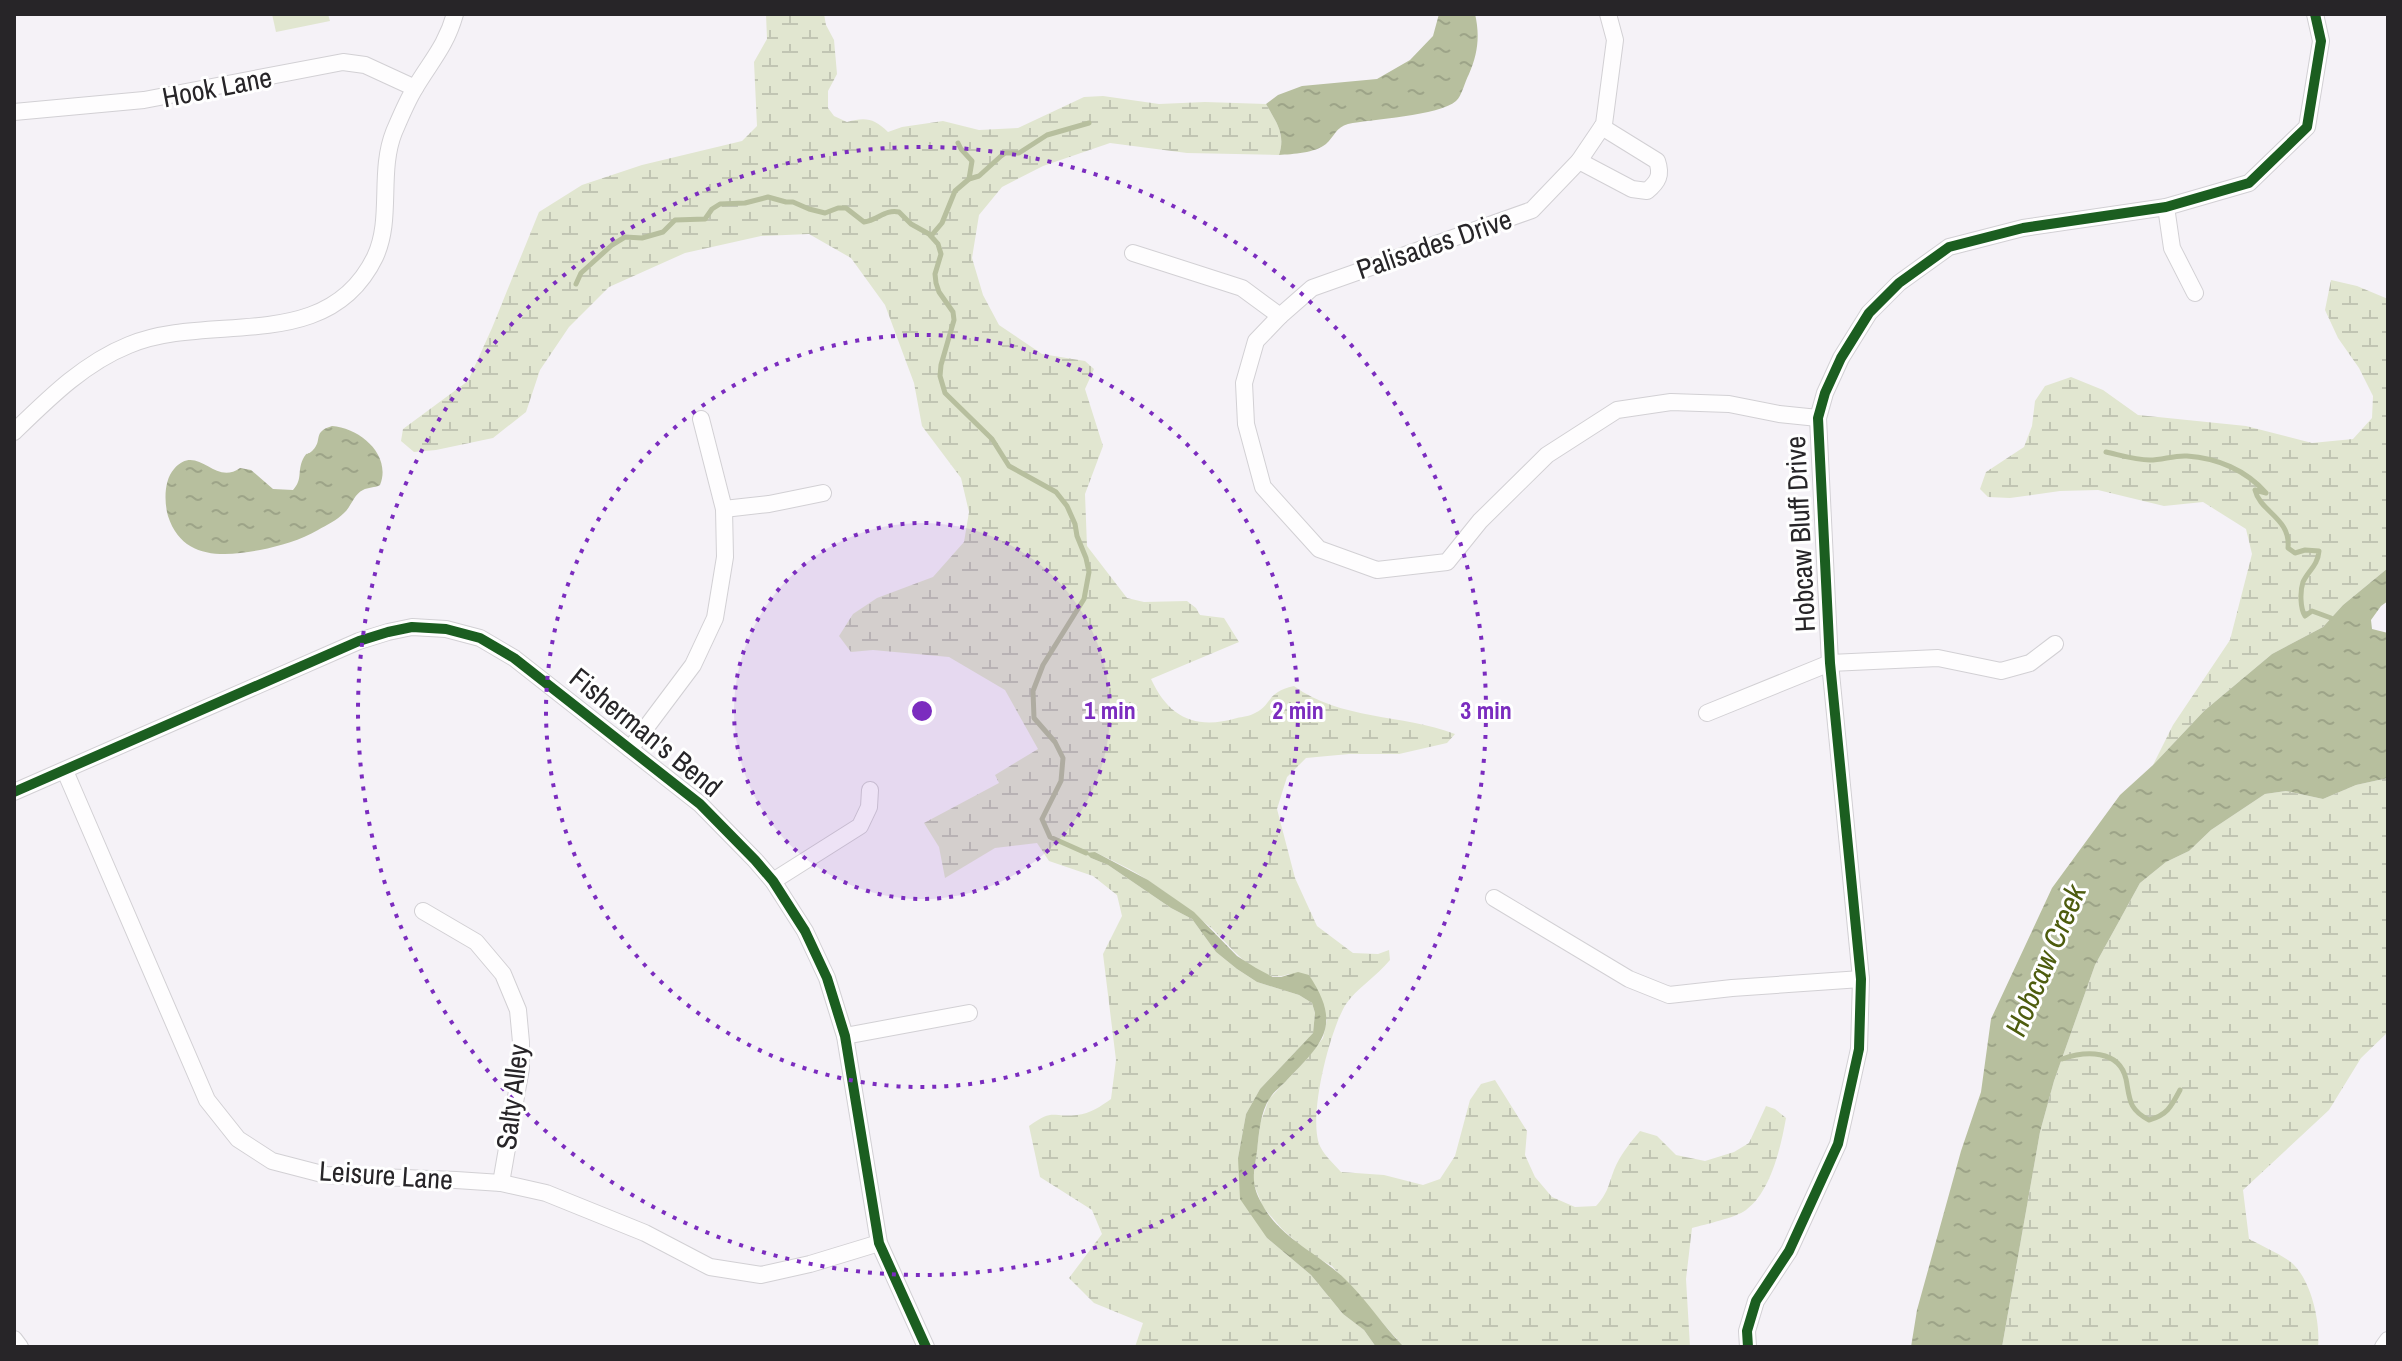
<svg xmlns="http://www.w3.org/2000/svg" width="2402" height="1361" viewBox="0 0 2402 1361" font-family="'Archivo Narrow',sans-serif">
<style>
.wetland{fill:url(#wetland-marsh)}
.garden{fill:#e1e6d0}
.water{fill:url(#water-ripples)}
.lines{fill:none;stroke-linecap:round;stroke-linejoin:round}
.stream{stroke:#b7bf9e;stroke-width:5}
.street-casing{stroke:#d2d0d4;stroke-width:18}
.street{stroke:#fefdfe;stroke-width:16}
.cycleway-casing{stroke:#fff;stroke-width:15}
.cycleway{stroke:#1b5e20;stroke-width:10}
.ring{fill:none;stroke:#7b2cbf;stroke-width:4;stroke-dasharray:4 8}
.labels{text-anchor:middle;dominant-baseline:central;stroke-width:6;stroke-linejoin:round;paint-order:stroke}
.street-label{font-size:28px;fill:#272528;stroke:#fff}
.water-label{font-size:30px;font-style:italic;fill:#4d5c0e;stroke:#fff}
.centre{fill:#7b2cbf;stroke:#fff;stroke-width:4}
.ring-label{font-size:24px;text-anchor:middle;font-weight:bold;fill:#7b2cbf;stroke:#fff;stroke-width:6;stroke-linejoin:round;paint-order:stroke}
</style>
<defs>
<pattern id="wetland-marsh" width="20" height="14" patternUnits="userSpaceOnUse" patternTransform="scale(2)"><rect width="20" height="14" fill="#e1e6d0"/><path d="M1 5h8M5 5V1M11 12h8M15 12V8" fill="none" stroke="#c1c5b3"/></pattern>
<pattern id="water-ripples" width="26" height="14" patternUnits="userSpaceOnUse" patternTransform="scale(2)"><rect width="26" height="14" fill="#b7bf9e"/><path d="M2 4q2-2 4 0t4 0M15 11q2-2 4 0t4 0" fill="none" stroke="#9da488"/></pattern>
</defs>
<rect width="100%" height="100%" fill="#f5f2f7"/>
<g class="wetland">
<path d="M766,14H824L826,25L834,40L837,74L828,91V108L834,116L847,122C865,117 874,118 888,132L902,127L943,121L979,130L1018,128L1084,97L1103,96L1159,104L1205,102L1266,104C1276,122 1286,134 1279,155L1187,153L1110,143L1043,166L1002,187L979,215L972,258L983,295L999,325L1042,354L1085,361L1094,369L1085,389L1103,446L1085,494L1087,546L1127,598L1144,602L1187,601L1196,608L1200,615L1224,618L1239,642L1151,679C1169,718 1196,730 1237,718C1242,717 1250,716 1255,713C1273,704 1266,692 1294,686C1340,720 1402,714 1455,734L1447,743L1399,754H1349L1306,758L1287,777L1277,809L1295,878L1317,926L1353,953L1378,954L1389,950L1390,960C1377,976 1356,989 1346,1004C1330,1029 1306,1122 1321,1148C1325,1156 1334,1164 1341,1172L1384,1175L1423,1185L1440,1179L1455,1156L1470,1100L1481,1084L1495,1080L1527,1131L1525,1155L1535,1177L1552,1197L1575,1207L1596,1206C1608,1193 1608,1186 1614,1170C1620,1155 1630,1143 1640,1131L1657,1136L1676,1155L1705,1161L1734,1152L1749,1143L1766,1106L1775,1109L1786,1118C1781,1146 1771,1192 1746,1210C1735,1218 1706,1224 1692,1228L1686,1279L1690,1347H1404L1332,1266L1309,1253L1282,1229L1263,1207L1253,1182L1260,1124L1269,1099L1306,1060L1323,1038L1327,1020L1289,974C1258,987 1229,943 1209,926C1190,911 1170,895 1149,881C1133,870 1113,861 1095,852L1091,858L1108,865L1171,908L1192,919L1216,952L1237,969L1257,982L1299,995L1312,1003L1315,1013L1313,1033L1260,1089L1246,1114L1238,1158L1267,1238L1311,1275L1343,1314L1364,1330L1376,1347H1135L1143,1323L1094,1303L1069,1278L1102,1234L1092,1210L1040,1177L1029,1126C1055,1108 1050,1118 1077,1115C1090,1114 1101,1106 1111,1099L1116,1060L1103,954L1122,916L1117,895L1093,876L1049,861L1037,843L995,848L945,878L939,847L924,823L999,783L995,775L1038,749L1005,690L949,657L873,650L851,652L839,636L853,614L877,598L933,577L964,542L969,512L961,478L922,426L914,383L885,305L851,258L809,234L761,236L685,253L609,287L569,327L540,370L526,412L493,438L436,450L414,452L401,441L403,429L468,381L492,328L539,212L582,185L642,165L742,141L757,126L754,62L767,39Z"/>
<polygon points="2331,280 2357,286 2388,299 2388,568 2343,605 2323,627 2272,654 2204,711 2153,765 2173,725 2230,640 2252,554 2246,529 2203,502 2164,506 2098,490 2060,491 2010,498 1988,497 1980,489 1986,472 2024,447 2032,426 2035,401 2045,386 2071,377 2103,390 2138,415 2246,426 2312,443 2353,439 2372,418 2373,396 2359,368 2338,338 2325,310"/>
<path d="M2388,778V1032L2361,1058L2329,1110L2243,1190L2249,1239C2262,1246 2276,1252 2288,1260C2310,1274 2321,1322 2318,1347H2002L2040,1132L2054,1081L2095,965L2140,883L2166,862L2189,851L2211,830L2265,794L2286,791L2323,799L2356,785Z"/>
</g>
<polygon class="garden" points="272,14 328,14 330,21 276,32"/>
<g class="water">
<path d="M1439,14H1475C1480,35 1478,54 1469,74C1465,81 1462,96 1456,101C1439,116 1371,119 1348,124C1336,127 1334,137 1326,144C1315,153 1293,154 1279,155C1286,134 1276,122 1266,104L1278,95L1302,86L1377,79L1410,60L1433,36Z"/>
<path d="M332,426C360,428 392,455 380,485C375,488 368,487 363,490C354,494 351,507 344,513C337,520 327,525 318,530C301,540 280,546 260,550C224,557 182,560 168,516C164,502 164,480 174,469C198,442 214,487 240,468L251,470L273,489L293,490C303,479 297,472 303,459C308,450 306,457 313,450C323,440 312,432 332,426Z"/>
<polygon points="2388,568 2388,601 2381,606 2371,620 2372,629 2388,633 2388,778 2356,785 2323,799 2286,791 2265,794 2211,830 2189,851 2166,862 2140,883 2095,965 2054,1081 2040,1132 2002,1347 1911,1347 1917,1310 1961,1151 1981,1092 1991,1019 2052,888 2120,795 2153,765 2204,711 2272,654 2323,627 2343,605"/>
<path d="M1095,852L1148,880L1194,912L1237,956L1256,968L1273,977H1281L1298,972L1309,975C1342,1025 1324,1042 1287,1080C1282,1086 1274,1091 1270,1098C1260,1112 1259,1134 1257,1151C1254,1174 1250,1183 1262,1204C1280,1239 1322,1255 1348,1282C1368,1302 1384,1327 1404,1347H1376L1364,1330L1343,1314L1311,1275L1267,1238L1240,1199L1238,1158L1246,1114L1260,1089L1313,1033L1315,1013L1312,1003L1299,995L1257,982L1237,969L1216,952L1192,919L1171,908L1108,865L1091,858L1086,853Z"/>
</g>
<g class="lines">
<g class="stream">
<polyline points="958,143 961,149 972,161 969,179"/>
<polyline points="931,236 942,223 955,191 969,179 979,176 1001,156 1005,153 1019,153 1047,135 1089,123"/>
<path d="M576,284L581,273L612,245L625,237L642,238L663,232L675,220L705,219L712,209L720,204L745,203L768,197L786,202H793L809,209L825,213L838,208H846L864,222C878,220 885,209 899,212L911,224L929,234L938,244L941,254L935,274L936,283L939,292L953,312L954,320L941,365L940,376L945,393L992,439L1009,466L1056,492L1067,506L1075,524L1077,536L1086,558L1089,572L1084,599L1043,665L1033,691L1034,718L1055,742L1063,758L1061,781L1042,819L1050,837L1086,853"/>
<path d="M2106,452C2120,455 2135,460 2150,460C2162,460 2175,455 2187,456C2217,458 2246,470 2266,493L2255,490C2260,512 2291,518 2288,548L2295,553L2305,550L2319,551C2318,565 2308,571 2303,582C2300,591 2300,608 2305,616L2312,611L2331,618"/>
<path d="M2062,1059C2085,1051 2119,1049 2126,1079C2130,1099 2128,1109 2149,1120C2167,1115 2171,1107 2180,1090"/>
</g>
<defs>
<g id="street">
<polyline points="14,112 144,100 343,62 365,65 415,88"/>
<path d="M1579,161L1632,189L1647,191C1658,182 1662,175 1657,161L1602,127"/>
<polyline points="2166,207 2172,248 2195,293"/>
<polyline points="1133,253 1242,288 1280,316 1312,288 1532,210 1579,161 1604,124 1615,40 1608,14"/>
<polyline points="1280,316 1256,341 1244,383 1246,424 1263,487 1319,549 1377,570 1447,562 1480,521 1547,455 1617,410 1671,402 1729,404 1779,414 1818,418"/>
<path d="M14,432C49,398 84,363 129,345C210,311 327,356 375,257C393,219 378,172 394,132C400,118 407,101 415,88C431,61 446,46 455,14"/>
<polyline points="724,509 769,504 823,493"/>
<polyline points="1707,713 1830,663 1938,658 2001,671 2030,663 2055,644"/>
<polyline points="630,749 693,665 715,618 725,557 724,509 701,419"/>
<polyline points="65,771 207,1100 238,1139 272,1161 326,1175 456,1180 501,1183 546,1193 645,1233 710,1267 761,1275 810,1264 879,1243"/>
<polyline points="14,792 359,641 388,632 412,627 446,629 480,638 514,658 700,804 755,860 773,881 805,931 827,978 845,1036 879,1243 926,1347"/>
<polyline points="773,881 860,826 869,807 870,790"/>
<polyline points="1494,898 1629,979 1669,995 1732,988 1861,979"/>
<polyline points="423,911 476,942 503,974 518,1010 521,1042 521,1068 501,1183"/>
<polyline points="845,1036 969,1013"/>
<polyline points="14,1339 20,1347"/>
<polyline points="1748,1347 1747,1331 1756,1301 1789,1251 1838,1144 1859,1049 1861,979 1830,663 1818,418 1825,393 1841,358 1869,313 1899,283 1949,247 2023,228 2166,207 2249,183 2307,127 2321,41 2315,14"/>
<polyline points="2383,1347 2388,1340"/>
</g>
</defs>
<use href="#street" class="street-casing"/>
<use href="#street" class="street"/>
<defs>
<g id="cycleway">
<polyline points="14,792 359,641 388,632 412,627 446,629 480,638 514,658 700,804 755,860 773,881 805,931 827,978 845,1036 879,1243 926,1347"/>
<polyline points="1748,1347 1747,1331 1756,1301 1789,1251 1838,1144 1859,1049 1861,979 1830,663 1818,418 1825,393 1841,358 1869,313 1899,283 1949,247 2023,228 2166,207 2249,183 2307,127 2321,41 2315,14"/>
</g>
</defs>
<use href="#cycleway" class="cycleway-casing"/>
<use href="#cycleway" class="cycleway"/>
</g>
<circle cx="922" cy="711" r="188" fill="#7b2cbf" fill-opacity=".12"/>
<g class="ring">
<circle cx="922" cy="711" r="188"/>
<circle cx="922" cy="711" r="376"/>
<circle cx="922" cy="711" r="564"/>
</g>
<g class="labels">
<g class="street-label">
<text transform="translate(217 87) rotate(-11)">Hook Lane</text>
<text transform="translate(1434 244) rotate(-19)">Palisades Drive</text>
<text transform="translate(1800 534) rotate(-93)">Hobcaw Bluff Drive</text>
<text transform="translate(646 732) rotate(39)">Fisherman's Bend</text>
<text transform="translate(512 1097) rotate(-83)">Salty Alley</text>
<text transform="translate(386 1175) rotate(4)">Leisure Lane</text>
</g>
<g class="water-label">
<text transform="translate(2045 960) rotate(-67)">Hobcaw Creek</text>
</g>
</g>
<circle cx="922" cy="711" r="12" class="centre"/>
<g class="ring-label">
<text x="1110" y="719">1 min</text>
<text x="1298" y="719">2 min</text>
<text x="1486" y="719">3 min</text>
</g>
<rect width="2402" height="1361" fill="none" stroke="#272528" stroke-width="32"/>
</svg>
